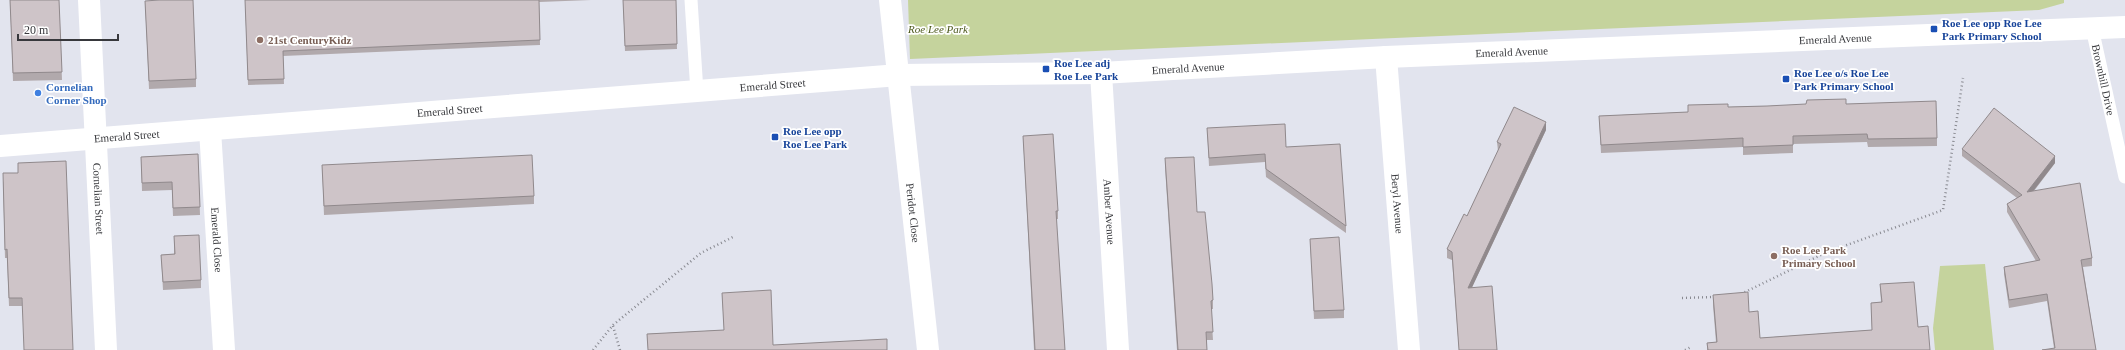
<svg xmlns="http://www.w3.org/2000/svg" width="2125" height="350" viewBox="0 0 2125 350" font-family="'Times New Roman',serif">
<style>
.green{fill:#c5d39d}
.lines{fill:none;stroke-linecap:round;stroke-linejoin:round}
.path{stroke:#888990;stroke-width:2.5;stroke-dasharray:1 3;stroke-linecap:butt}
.service{stroke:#fff;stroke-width:13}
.minor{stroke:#fff;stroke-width:22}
.wall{fill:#b1a9ac}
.shaded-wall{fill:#90898c}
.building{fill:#cec4c8;stroke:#90898c}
.transit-dot{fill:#1a4fb4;stroke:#fff;stroke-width:1.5}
.education-dot{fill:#8d6e63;stroke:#fff;stroke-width:1.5}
.shop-dot{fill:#3f7fe0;stroke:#fff;stroke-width:1.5}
.labels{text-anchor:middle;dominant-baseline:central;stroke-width:3.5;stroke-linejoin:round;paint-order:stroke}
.transit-label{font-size:11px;font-weight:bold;fill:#164399;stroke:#fff;text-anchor:start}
.park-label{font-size:11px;font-style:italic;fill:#4c581c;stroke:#fff}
.street-label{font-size:11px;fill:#37383c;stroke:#fff}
.education-label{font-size:11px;font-weight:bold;fill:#785e54;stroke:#fff;text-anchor:start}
.shop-label{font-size:11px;font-weight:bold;fill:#366cbe;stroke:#fff;text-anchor:start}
</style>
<rect width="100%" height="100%" fill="#e2e4ee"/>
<g class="green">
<polygon points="908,0 2064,0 2064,3 2039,10 910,59"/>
<polygon points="1985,264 1994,350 1935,350 1933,328 1940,266"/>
</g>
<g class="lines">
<g class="path">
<polyline points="1741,294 1825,253 1943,210 1963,78"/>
<polyline points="1682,298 1714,297"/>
<polyline points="613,326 620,350"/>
<polyline points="593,350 613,325 701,253 735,236"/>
<polyline points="1685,350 1691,347"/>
</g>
<g class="service">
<polyline points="691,0 697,92"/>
<path id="s1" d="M2092,28L2125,177"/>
</g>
<g class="minor">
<path id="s2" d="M89,0L106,350"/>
<path id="s3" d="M890,0L928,350"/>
<path id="s4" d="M1386,57L1409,350"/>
<path id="s5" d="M1101,73L1118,350"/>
<path id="s6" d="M210,130L224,350"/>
<path id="s7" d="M0,146L899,75L1101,73L1386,57L2125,27"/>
</g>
</g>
<g class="wall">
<polygon points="10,0 59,0 62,80 13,81"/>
<polygon points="245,0 591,0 539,2 540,45 283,56 284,84 248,85"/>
<polygon points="623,0 676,0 677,49 625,51"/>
<polygon points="145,1 196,79 196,87 149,89"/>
<polygon points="1846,104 1937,138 1937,146 1868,147 1867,142 1793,144 1793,153 1743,155 1743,147 1601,153 1599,116 1688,112 1728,107"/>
<polygon points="1207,128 1286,147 1346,226 1346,233 1266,177 1265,162 1209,166"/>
<polygon points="1546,130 1472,287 1497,350 1459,350 1452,260 1447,258 1447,249 1467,216 1498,151 1497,142"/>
<polygon points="1023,136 1058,211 1058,219 1056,219 1065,350 1034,350"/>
<polygon points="1962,149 2055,163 2034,191 2092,258 2092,266 2083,267 2096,350 2054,348 2047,301 2009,308 2004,274 2004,267 2036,261 2007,212 2007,204 2017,198 1962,156"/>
<polygon points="198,154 200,215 173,216 172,190 142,191 141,157"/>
<polygon points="1165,158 1197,212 1213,300 1213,309 1211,309 1213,340 1207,340 1207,350 1177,350 1165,167"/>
<polygon points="18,163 22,306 9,306 7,258 5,258 3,182 18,173"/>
<polygon points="322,165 534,196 534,204 324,215"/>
<polygon points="174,236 201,280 201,288 163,290 161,255 174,254"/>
<polygon points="1310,239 1344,310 1344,318 1314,319"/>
<polygon points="1880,284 1918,327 1930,350 1707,350 1707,343 1716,342 1713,305 1713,295 1749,312 1760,338 1872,330 1871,303 1881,302"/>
<polygon points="722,293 773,345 887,350 648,350 647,334 724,330"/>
</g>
<g class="shaded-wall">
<polygon points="1546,122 1546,130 1468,296 1468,288"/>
<polygon points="2055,156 2055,163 2027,199 2027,192"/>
</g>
<g class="building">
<polygon points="10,0 59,0 62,72 13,73"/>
<polygon points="159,0 193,0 196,79 149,81 145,1"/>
<polygon points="245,0 539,0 540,40 283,51 284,79 248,80"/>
<polygon points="623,0 676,0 677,44 625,46"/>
<polygon points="1846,99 1846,104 1936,101 1937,138 1868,139 1867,134 1793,136 1793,145 1743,147 1743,138 1601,145 1599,116 1688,112 1688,105 1728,104 1728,107 1767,106 1806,104 1807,100"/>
<polygon points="1514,107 1546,122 1468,288 1492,286 1497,350 1459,350 1452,252 1447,249 1464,214 1467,216 1501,144 1497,142"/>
<polygon points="1994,108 2055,156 2027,192 2080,183 2092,258 2081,260 2096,350 2042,350 2055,348 2047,294 2009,300 2004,267 2040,260 2007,204 2022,195 1962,149"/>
<polygon points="1285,124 1286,147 1340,144 1346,226 1266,169 1265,154 1209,158 1207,128"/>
<polygon points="1053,134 1058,211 1056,211 1065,350 1035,350 1023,136"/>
<polygon points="198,154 200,207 173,208 172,182 142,183 141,157"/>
<polygon points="532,155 534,196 324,206 322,165"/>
<polygon points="1194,157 1197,212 1205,212 1212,284 1213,300 1211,301 1213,332 1206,332 1207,350 1178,350 1165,158"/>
<polygon points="66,161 73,350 24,350 22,298 9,298 7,249 5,250 3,173 18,173 18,163"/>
<polygon points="199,235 201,280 163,282 161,255 175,254 174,236"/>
<polygon points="1339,237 1344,310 1314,311 1310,239"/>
<polygon points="1914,282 1918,327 1928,326 1930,350 1708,350 1707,343 1717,342 1713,295 1748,292 1749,312 1758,311 1760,338 1872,330 1871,303 1882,302 1880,284"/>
<polygon points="771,290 773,345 887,339 887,350 648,350 647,334 724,330 722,293"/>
</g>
<g class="transit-dot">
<rect x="1930" y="25" width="8" height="8" rx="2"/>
<rect x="1042" y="65" width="8" height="8" rx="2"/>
<rect x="1782" y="75" width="8" height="8" rx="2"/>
<rect x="771" y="133" width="8" height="8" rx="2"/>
</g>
<g class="education-dot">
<circle cx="260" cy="40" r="4"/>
<circle cx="1774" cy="256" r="4"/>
</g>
<circle class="shop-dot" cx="38" cy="93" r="4"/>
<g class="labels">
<g class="transit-label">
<text x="1942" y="23">Roe Lee opp Roe Lee<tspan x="1942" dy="13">Park Primary School</tspan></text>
<text x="1054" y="63">Roe Lee adj<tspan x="1054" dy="13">Roe Lee Park</tspan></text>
<text x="1794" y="73">Roe Lee o/s Roe Lee<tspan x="1794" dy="13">Park Primary School</tspan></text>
<text x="783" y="131">Roe Lee opp<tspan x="783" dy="13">Roe Lee Park</tspan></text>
</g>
<g class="park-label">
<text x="938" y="29">Roe Lee Park</text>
</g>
<g class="street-label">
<text stroke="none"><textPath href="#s7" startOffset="1839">Emerald Avenue</textPath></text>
<text stroke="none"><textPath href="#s7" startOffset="1515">Emerald Avenue</textPath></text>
<text stroke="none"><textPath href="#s7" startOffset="1191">Emerald Avenue</textPath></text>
<text stroke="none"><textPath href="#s1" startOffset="53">Brownhill Drive</textPath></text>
<text stroke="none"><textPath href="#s7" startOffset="775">Emerald Street</textPath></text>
<text stroke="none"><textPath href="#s7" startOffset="451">Emerald Street</textPath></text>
<text stroke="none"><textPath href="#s7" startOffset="127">Emerald Street</textPath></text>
<text stroke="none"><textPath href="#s2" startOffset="199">Cornelian Street</textPath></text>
<text stroke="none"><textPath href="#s4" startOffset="147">Beryl Avenue</textPath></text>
<text stroke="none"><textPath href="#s5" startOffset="139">Amber Avenue</textPath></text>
<text stroke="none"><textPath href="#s3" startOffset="214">Peridot Close</textPath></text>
<text stroke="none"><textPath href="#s6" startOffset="110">Emerald Close</textPath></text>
</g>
<g class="education-label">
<text x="268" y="40">21st CenturyKidz</text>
<text x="1782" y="250">Roe Lee Park<tspan x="1782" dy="13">Primary School</tspan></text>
</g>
<g class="shop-label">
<text x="46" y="87">Cornelian<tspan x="46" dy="13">Corner Shop</tspan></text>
</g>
</g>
<path d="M18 34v6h100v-6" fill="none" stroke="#37383c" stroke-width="2"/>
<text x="24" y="34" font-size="12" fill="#37383c" stroke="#ffffff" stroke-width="3" paint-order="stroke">20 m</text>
</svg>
